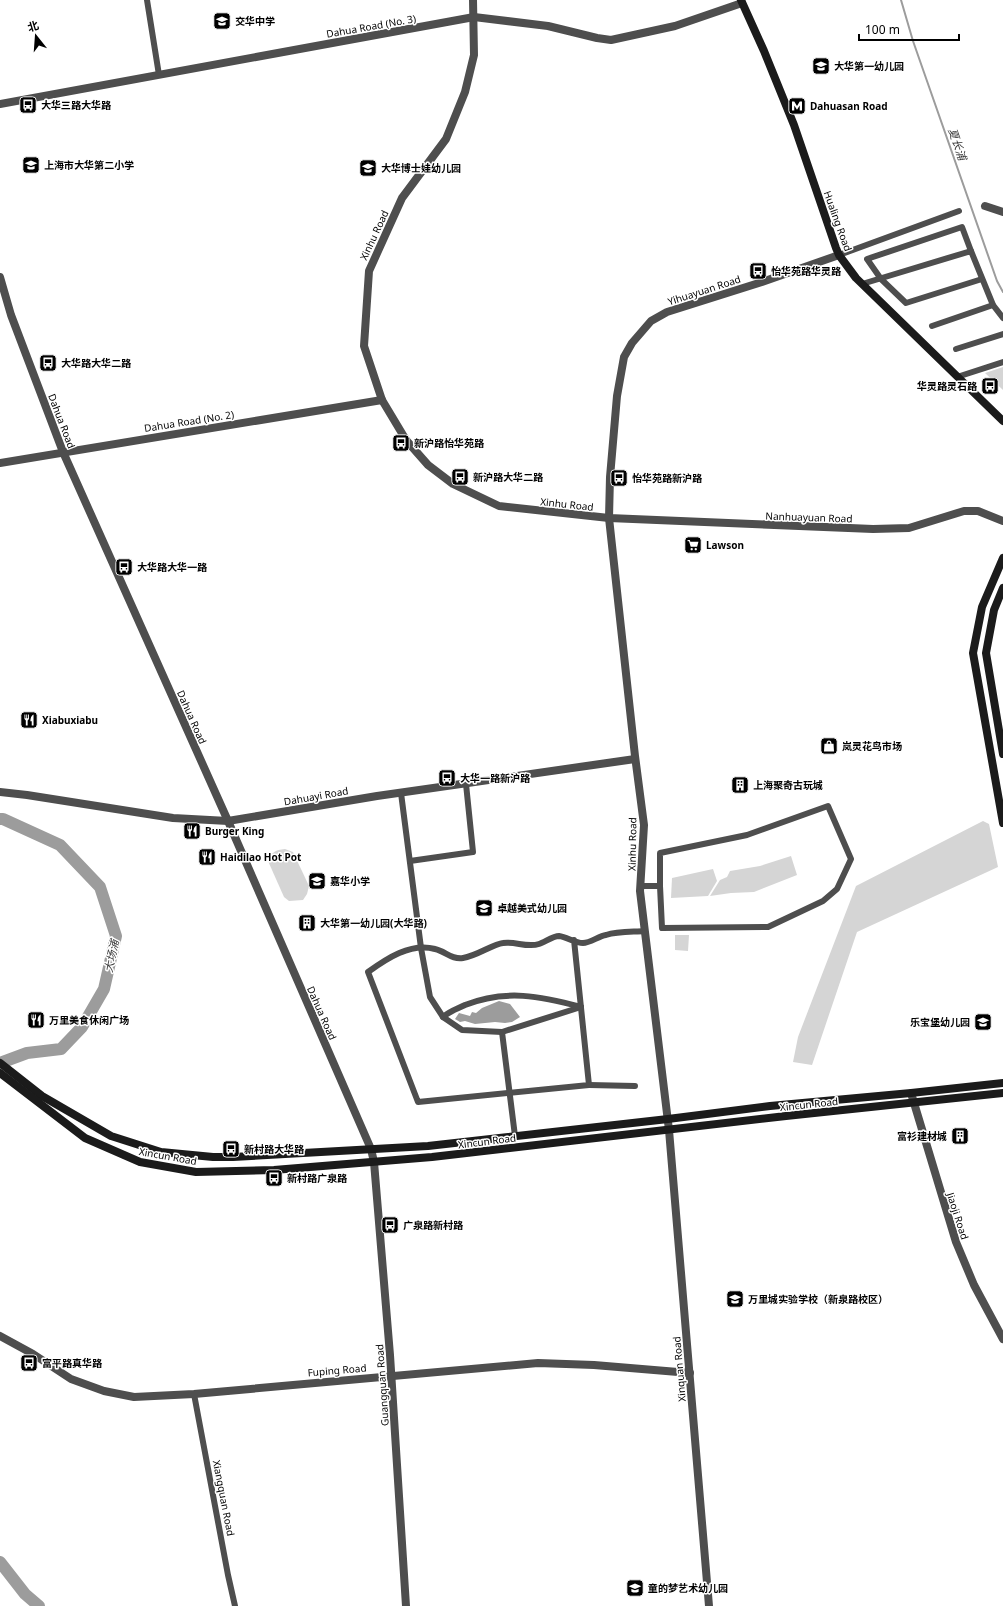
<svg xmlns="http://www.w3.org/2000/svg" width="1003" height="1606" viewBox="0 0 1003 1606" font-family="'Noto Sans','Noto Sans SC',sans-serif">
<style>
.green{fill:#d5d5d5}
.water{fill:#9c9c9c}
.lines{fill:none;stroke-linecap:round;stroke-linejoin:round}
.stream{stroke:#9c9c9c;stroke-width:2}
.river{stroke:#9c9c9c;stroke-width:12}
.minor{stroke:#4e4e4e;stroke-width:6}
.tertiary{stroke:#4e4e4e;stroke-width:8}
.secondary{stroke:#1b1b1b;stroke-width:8}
.labels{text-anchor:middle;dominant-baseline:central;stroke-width:3;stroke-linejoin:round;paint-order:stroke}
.poi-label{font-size:10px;font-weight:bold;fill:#000;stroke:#fff;text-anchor:start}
.street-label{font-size:10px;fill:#000;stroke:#fff}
.water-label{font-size:11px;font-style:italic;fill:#3d3d3d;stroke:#fff}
</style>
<rect width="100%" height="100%" fill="#fff"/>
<g class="green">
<polygon points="1003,367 1003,390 985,373"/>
<polygon points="983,821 989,824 998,867 857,932 812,1065 793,1062 798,1037 856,886"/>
<path d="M285,849L293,852L309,886L307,894L303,900L289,901L284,897L268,861C272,852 275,850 285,849Z"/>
<polygon points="791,856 797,875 754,892 731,893 710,896 720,880 727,877 730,871 760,866"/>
<polygon points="713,869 717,881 708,896 671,898 672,878"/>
<polygon points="675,935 689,935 688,951 675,950"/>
</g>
<polygon class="water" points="499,1001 510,1004 520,1017 512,1022 505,1023 495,1022 475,1024 465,1021 460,1022 455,1019 459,1013 470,1016 472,1012 476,1013 482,1008"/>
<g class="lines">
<polyline class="stream" points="901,0 913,41 997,281 1003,292"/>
<g class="river">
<polyline points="0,819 3,819 60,845 100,887 116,936 104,989 82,1027 61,1049 27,1053 0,1063"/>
<polyline points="0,1562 25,1594 39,1606"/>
</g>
<g class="minor">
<polyline points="147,0 159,75"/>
<polyline points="971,251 962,227 867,259 881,279 906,303 982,279"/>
<polyline points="839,255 959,211"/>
<polyline points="862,284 971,251 993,305 1003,318"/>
<polyline points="932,326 993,305"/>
<polyline points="956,349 1003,334"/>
<polyline points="957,377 1003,362"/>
<polyline points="401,793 421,948 430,997 443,1017 462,1030 502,1032 581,1007"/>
<polyline points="410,861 473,852 466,784"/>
<polyline points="641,886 660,886 662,928 768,927 823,901 837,889 851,859 828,806 747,835 660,853 660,886"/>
<path d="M574,940L589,1085L418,1102L368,972C386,959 411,942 435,949C445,951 452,960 463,958C477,956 493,944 503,943C515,941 527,948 539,944C545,942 553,936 559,936C567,937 575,943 583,943C590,943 599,936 606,935C618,931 633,932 645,931"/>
<path d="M443,1017C450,1011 457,1009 465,1005C505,989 541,996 581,1007"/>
<polyline points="502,1032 515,1136"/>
<polyline points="589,1085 635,1086"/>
<polyline points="194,1394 228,1575 235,1606"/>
</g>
<g class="tertiary">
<polyline points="473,0 474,55 465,92 446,139 402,198 369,271 364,346 382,400 406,440 428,465 453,484 499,506 609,518 873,529 909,528 964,511 978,511 1003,521"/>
<polyline points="0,104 474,17 548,26 597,38 611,40 675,26 742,3"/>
<polyline points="985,206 1003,212"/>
<polyline points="0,277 11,315 63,452 228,821 371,1149 374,1162 390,1355 406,1606"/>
<polyline points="0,463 382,400"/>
<polyline points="0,792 27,795 173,818 228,821 377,796 635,759"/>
<polyline points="911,1093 956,1242 974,1285 1003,1339"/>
<polyline points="0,1336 33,1354 71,1379 104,1391 134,1397 194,1394 538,1363 594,1365 690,1373"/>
<polyline points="709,1606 669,1130 640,891 644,825 635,756 609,518 610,477 617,396 624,357 632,343 651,321 667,312 762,282 839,255"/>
</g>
<g class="secondary">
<polyline points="741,0 764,51 794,125 836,248 839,255 856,278 1003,421"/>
<polyline points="1003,558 982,607 973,653 1003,823"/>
<polyline points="1003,588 994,610 986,653 1003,754"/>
<polyline points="0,1063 42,1096 111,1136 161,1152 213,1157 233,1157 428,1146 668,1119 770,1106 911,1093 1003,1083"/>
<polyline points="0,1073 85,1138 140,1162 196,1172 274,1170 432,1157 786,1116 1003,1093"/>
</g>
</g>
<defs>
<symbol id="school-square" viewBox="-11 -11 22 22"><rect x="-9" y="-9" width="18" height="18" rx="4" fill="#000" stroke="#fff"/><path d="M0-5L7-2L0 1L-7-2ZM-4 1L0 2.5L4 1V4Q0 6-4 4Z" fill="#fff"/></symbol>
<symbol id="bus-square" viewBox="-11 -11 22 22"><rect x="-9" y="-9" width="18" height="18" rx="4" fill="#000" stroke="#fff"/><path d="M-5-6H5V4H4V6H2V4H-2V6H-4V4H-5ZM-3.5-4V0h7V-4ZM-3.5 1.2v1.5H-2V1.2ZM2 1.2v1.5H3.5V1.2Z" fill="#fff"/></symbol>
<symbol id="metro-square" viewBox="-11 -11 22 22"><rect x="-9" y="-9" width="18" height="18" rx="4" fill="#000" stroke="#fff"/><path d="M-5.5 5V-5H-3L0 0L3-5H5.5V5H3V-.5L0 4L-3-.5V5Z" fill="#fff"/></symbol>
<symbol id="supermarket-square" viewBox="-11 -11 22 22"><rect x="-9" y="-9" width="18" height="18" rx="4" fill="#000" stroke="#fff"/><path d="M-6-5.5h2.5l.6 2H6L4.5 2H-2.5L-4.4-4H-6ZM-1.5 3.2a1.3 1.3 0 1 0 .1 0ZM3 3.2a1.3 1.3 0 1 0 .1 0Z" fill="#fff"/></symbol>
<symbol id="restaurant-square" viewBox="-11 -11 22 22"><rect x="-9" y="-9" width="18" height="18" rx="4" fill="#000" stroke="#fff"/><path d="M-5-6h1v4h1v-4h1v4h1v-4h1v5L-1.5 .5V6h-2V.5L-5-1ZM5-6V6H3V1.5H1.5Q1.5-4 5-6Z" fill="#fff"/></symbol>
<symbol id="shop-square" viewBox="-11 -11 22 22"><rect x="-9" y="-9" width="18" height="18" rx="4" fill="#000" stroke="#fff"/><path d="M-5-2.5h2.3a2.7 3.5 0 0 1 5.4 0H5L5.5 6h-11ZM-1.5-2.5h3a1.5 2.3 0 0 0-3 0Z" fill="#fff"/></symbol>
<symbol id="building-square" viewBox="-11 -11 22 22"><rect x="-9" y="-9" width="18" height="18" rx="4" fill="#000" stroke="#fff"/><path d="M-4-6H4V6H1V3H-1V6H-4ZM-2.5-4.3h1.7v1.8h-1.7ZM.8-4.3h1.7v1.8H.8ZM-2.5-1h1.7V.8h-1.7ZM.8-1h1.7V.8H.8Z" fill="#fff"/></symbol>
</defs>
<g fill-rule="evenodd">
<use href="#school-square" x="212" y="11" width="20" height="20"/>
<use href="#school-square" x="811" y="56" width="20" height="20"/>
<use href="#bus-square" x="18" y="95" width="20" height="20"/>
<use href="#metro-square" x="787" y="96" width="20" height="20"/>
<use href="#school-square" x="21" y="155" width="20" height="20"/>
<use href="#school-square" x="358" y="158" width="20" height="20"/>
<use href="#bus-square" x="748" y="261" width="20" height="20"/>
<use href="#bus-square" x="38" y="353" width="20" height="20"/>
<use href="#bus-square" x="980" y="376" width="20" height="20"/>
<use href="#bus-square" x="391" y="433" width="20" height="20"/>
<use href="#bus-square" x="450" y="467" width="20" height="20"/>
<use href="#bus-square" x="609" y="468" width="20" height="20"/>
<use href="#supermarket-square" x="683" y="535" width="20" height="20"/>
<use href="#bus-square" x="114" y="557" width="20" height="20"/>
<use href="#restaurant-square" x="19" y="710" width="20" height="20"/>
<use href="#shop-square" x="819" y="736" width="20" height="20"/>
<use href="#bus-square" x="437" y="768" width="20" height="20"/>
<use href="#building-square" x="730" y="775" width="20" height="20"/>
<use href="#restaurant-square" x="182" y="821" width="20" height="20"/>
<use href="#restaurant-square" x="197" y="847" width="20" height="20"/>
<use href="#school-square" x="307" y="871" width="20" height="20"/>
<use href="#school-square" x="474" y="898" width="20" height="20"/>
<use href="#building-square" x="297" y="913" width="20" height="20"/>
<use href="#restaurant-square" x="26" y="1010" width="20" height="20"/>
<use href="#school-square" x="973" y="1012" width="20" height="20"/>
<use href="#building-square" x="950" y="1126" width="20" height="20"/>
<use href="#bus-square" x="221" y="1139" width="20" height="20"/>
<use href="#bus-square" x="264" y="1168" width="20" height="20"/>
<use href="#bus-square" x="380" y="1215" width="20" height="20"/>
<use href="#school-square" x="725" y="1289" width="20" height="20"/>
<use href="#bus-square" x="19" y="1353" width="20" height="20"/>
<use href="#school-square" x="625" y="1578" width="20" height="20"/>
</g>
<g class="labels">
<g class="poi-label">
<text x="235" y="21">交华中学</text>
<text x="834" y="66">大华第一幼儿园</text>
<text x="41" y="105">大华三路大华路</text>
<text x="810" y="106">Dahuasan Road</text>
<text x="44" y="165">上海市大华第二小学</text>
<text x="381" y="168">大华博士娃幼儿园</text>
<text x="771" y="271">怡华苑路华灵路</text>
<text x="61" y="363">大华路大华二路</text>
<text x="977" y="386" text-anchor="end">华灵路灵石路</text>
<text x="414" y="443">新沪路怡华苑路</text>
<text x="473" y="477">新沪路大华二路</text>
<text x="632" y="478">怡华苑路新沪路</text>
<text x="706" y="545">Lawson</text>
<text x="137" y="567">大华路大华一路</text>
<text x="42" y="720">Xiabuxiabu</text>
<text x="842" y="746">岚灵花鸟市场</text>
<text x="460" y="778">大华一路新沪路</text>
<text x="753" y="785">上海聚奇古玩城</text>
<text x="205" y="831">Burger King</text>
<text x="220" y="857">Haidilao Hot Pot</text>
<text x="330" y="881">嘉华小学</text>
<text x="497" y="908">卓越美式幼儿园</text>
<text x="320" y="923">大华第一幼儿园(大华路)</text>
<text x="49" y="1020">万里美食休闲广场</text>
<text x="970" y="1022" text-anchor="end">乐宝堡幼儿园</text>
<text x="947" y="1136" text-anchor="end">富衫建材城</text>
<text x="244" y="1149">新村路大华路</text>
<text x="287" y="1178">新村路广泉路</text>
<text x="403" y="1225">广泉路新村路</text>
<text x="748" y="1299">万里城实验学校（新泉路校区）</text>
<text x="42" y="1363">富平路真华路</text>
<text x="648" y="1588">童的梦艺术幼儿园</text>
</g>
<g class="street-label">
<text transform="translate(371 26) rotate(-10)">Dahua Road (No. 3)</text>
<text transform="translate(838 221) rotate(70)">Hualing Road</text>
<text transform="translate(374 235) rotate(-65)">Xinhu Road</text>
<text transform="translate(704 290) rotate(-18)">Yihuayuan Road</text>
<text transform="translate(62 421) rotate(69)">Dahua Road</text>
<text transform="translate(189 421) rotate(-9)">Dahua Road (No. 2)</text>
<text transform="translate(567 504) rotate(6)">Xinhu Road</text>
<text transform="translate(809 517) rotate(2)">Nanhuayuan Road</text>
<text transform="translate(192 717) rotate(66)">Dahua Road</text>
<text transform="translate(316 796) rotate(-10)">Dahuayi Road</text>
<text transform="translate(632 844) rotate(-89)">Xinhu Road</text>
<text transform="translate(322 1013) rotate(66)">Dahua Road</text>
<text transform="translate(809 1104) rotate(-6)">Xincun Road</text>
<text transform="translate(487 1141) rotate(-7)">Xincun Road</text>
<text transform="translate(168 1156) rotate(10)">Xincun Road</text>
<text transform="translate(958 1216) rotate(72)">Jiaoji Road</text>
<text transform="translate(679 1369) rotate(-95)">Xinquan Road</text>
<text transform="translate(337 1370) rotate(-5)">Fuping Road</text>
<text transform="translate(382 1385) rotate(-94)">Guangquan Road</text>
<text transform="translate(224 1498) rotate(79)">Xiangquan Road</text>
</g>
<g class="water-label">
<text transform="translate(958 144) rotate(71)">夏长浦</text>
<text transform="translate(111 956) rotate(-78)">大场浦</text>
</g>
</g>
<g transform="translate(36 36) rotate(343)" stroke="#ffffff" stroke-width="3" paint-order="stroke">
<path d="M0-3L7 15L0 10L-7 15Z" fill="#000000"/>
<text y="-6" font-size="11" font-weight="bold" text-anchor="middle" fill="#000000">北</text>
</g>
<path d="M859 34v6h100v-6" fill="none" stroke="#000000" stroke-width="2"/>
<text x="865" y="34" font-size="12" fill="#000000" stroke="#ffffff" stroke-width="3" paint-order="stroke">100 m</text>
</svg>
